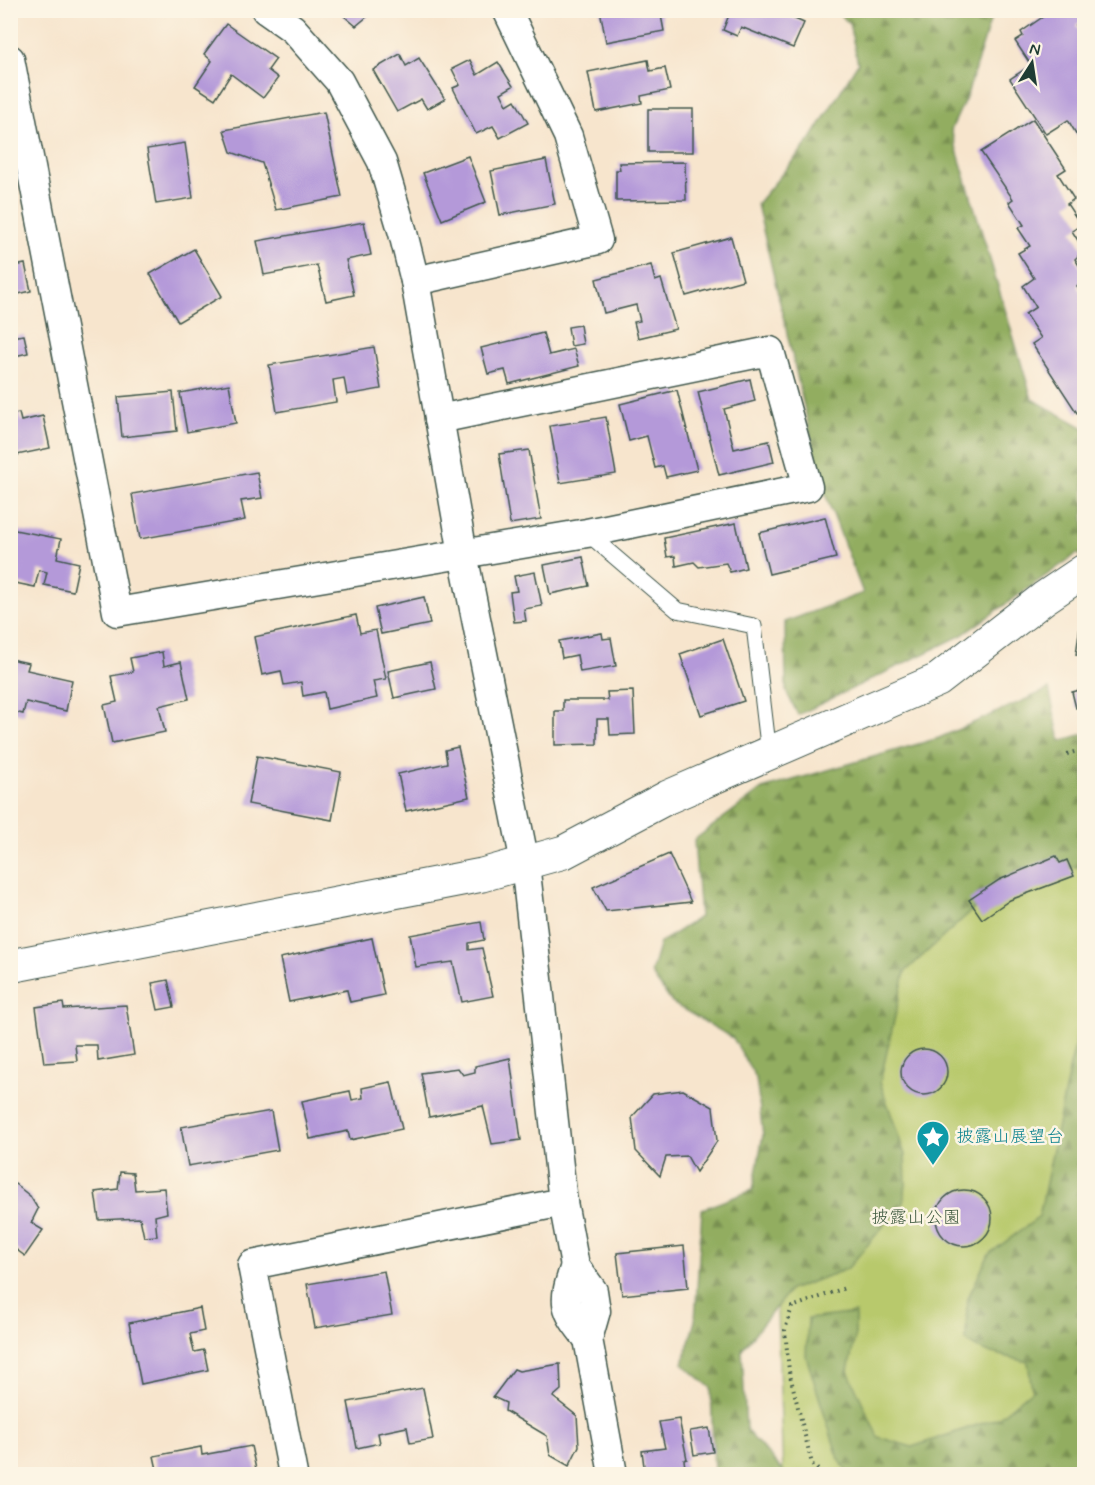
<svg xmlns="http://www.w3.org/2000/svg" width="1095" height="1485" viewBox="0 0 1095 1485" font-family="Mynerve,'Klee One',sans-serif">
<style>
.green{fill:#b8c96c;stroke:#6c8350;stroke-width:1.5}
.forest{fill:url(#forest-firs);stroke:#58754a;stroke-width:1.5}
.building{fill:#b499d9}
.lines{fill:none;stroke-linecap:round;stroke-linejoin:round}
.lane-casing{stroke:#3f564b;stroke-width:17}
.street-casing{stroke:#3f564b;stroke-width:31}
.secondary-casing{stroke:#3f564b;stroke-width:35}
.path{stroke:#3f564b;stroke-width:4;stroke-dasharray:1.5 4.5;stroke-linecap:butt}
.lane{stroke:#fff;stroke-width:15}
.street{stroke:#fff;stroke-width:28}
.secondary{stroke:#fff;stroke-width:33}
.labels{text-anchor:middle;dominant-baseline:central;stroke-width:5;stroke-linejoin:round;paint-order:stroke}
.culture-label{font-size:18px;fill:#0d838f;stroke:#fcf5e5;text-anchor:start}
.park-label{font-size:18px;fill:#3e593f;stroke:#fcf5e5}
</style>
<defs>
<pattern id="forest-firs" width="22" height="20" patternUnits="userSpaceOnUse" patternTransform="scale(1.5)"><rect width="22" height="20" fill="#92ad60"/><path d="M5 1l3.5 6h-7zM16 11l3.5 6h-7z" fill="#778e50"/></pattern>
</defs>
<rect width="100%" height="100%" fill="#fcf5e5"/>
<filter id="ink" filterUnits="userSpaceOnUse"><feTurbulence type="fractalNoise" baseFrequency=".0167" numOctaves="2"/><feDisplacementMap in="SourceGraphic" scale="12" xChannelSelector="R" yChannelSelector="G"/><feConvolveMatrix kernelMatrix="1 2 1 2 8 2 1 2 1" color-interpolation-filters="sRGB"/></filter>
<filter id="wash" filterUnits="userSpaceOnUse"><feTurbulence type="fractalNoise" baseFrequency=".008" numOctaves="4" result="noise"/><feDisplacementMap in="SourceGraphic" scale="24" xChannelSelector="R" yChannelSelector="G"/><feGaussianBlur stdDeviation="1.35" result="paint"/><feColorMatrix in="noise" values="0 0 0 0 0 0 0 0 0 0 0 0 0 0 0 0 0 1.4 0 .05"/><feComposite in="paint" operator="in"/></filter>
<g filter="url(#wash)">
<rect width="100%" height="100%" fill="#f7e5cd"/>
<polygon class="green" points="1084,786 1084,1132 1039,1382 1017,1474 783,1474 773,1203 849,909"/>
<g class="forest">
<polygon points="836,11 993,11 967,95 951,130 1032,399 1084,428 1084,560 1078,553 962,635 798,715 786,691 785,622 863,593 823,488 757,204 811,139 858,63 849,23"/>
<polygon points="1049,689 1060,741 1084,734 1084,867 1018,868 905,972 880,1082 905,1155 906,1185 903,1203 847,1269 790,1290 742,1349 746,1430 786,1474 714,1474 711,1388 683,1364 695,1321 702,1209 753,1190 763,1135 756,1078 733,1038 672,1003 651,973 660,943 700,917 694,840 762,789 939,738"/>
<polygon points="1084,1010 1084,1474 848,1474 838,1457 806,1356 808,1319 855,1313 855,1337 848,1371 878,1437 912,1447 998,1418 1032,1390 1028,1362 984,1351 966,1341 967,1300 989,1254 1039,1217 1070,1066"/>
</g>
<g id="blocks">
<g class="building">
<polygon points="346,10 375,10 356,26 343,15"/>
<polygon points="600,10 660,10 664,31 606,42"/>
<polygon points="731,10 774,10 804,23 793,48 741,27 737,36 723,30"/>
<polygon points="1053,10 1084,10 1084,20 1076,25 1084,38 1084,147 1068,120 1046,134 1010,79 1031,65 1015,41 1023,36 1021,32"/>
<polygon points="226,24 276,59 268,70 278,78 263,98 231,74 215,99 195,86 212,61 204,54"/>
<polygon points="400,54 406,66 419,58 445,99 427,109 421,99 397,112 373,70"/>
<polygon points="470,60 477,75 498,62 513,86 501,93 507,105 515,100 528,123 500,138 493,126 476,134 453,88 460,85 452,69"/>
<polygon points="648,60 650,71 665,68 670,90 641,96 642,103 596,112 588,72"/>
<rect x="648" y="109" width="45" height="43"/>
<polygon points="324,112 342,197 276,210 262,163 231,152 224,130"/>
<polygon points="1033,119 1066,169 1058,174 1074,199 1067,204 1081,225 1072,231 1084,250 1075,259 1084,273 1084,281 1077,286 1084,297 1084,408 1077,413 1032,344 1041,338 1025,314 1036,307 1023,286 1034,278 1018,253 1030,246 1018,228 1024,225 1009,202 1013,199 981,152"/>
<polygon points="185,143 193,198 156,204 147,149"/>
<polygon points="468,156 486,202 442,220 423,173"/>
<polygon points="546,160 555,204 500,215 491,171"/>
<polygon points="685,162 686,200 616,201 616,170 620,170 619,163"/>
<polygon points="364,222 371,255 346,260 354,295 326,301 317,265 264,275 257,241"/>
<polygon points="731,237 743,280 686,296 674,253"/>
<polygon points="194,249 222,296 178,322 150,274"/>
<polygon points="25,264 31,291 10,296 10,267"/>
<polygon points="651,265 655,281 661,279 676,329 638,338 634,322 640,321 636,305 604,313 596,279"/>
<polygon points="580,325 583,344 571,346 568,327"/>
<polygon points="543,333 549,355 574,349 579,366 509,384 505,370 488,374 481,348"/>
<polygon points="24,335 28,353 10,357 10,337"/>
<polygon points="374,347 381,389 347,395 344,378 333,380 336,402 277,412 269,365"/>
<polygon points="750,379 755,401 724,409 734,449 769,441 774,462 719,475 698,392"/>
<polygon points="229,384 236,423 187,432 180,393"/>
<polygon points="677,390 697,470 666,477 663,466 655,468 647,436 629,441 620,404"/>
<polygon points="173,392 177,431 122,437 118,397"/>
<polygon points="19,413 21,421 43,416 50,448 12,456 13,461 10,461 10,415"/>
<polygon points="606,417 616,474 560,483 550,426"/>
<polygon points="529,450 541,519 510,524 499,454"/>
<polygon points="257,472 262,498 241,501 245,520 140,539 132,494"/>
<polygon points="825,517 836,558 769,574 759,533"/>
<polygon points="736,523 746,568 730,572 726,563 699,567 694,562 676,566 675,556 667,557 664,538"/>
<polygon points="10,529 61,539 57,558 79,563 73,591 44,585 47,572 39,570 35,587 10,582"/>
<polygon points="583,557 589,586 550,594 544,565"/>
<polygon points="535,572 542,606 524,609 526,621 514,622 510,592 517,591 514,576"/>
<polygon points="424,597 430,624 381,634 375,608"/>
<polygon points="356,615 360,633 376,630 386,679 373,681 377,698 327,709 324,692 303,696 301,682 284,685 281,671 262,675 254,637"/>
<polygon points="1080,625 1084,625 1084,656 1076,655"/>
<polygon points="602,633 603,639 611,638 616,666 580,672 577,655 562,658 559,641"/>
<polygon points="723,639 744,701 701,715 680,654"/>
<polygon points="162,652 164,666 181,662 189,699 159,706 165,732 112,743 104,705 117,702 111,676 133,672 130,658"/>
<polygon points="10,659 29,663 27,670 72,680 66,711 26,702 23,714 10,711"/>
<polygon points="430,662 436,689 394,698 388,671"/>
<polygon points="1084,689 1084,706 1076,708 1072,692"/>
<polygon points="633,691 635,734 610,735 609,719 597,719 597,744 555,745 555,711 563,711 563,700 608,700 607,692"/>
<polygon points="458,747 469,797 406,811 398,774 447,763 445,750"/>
<polygon points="257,756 341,772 332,820 248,804"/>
<polygon points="669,854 691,902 606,911 593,887"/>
<polygon points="1056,856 1060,863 1067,860 1074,876 1010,900 982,919 969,900 999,880"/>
<polygon points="481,922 484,940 469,943 469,950 482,948 493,996 462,1002 453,962 416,967 410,935"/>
<polygon points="372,938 384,995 350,1002 347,990 289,1002 280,958"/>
<polygon points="168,980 174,1007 158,1010 152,983"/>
<polygon points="63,1003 64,1009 126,1005 134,1055 98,1061 97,1045 75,1045 77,1061 44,1063 36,1007"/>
<circle cx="924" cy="1072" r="23"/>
<polygon points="510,1058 521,1140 492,1144 483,1106 429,1117 421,1073 458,1068 463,1075 475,1072 475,1066"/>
<polygon points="391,1082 402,1129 350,1140 348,1131 310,1139 302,1101 350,1091 352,1100 363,1098 362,1088"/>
<polygon points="683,1090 713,1107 717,1141 696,1172 687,1156 666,1157 660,1176 636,1151 632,1117 653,1094"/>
<polygon points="271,1111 278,1150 188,1166 181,1127"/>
<polygon points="120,1172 133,1173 135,1190 164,1188 167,1213 155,1216 157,1236 144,1237 140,1218 99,1220 95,1192 118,1189"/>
<polygon points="15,1184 30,1196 38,1209 31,1223 43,1230 25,1256 10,1245 10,1186"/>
<circle cx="964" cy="1218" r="28"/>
<polygon points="684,1246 688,1288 622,1295 617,1253"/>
<polygon points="384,1271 392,1315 315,1328 307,1284"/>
<polygon points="200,1308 204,1331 190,1334 194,1352 204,1350 208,1370 141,1384 129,1323"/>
<polygon points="560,1364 561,1390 553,1397 577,1416 579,1446 569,1466 550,1455 547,1436 505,1411 506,1403 493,1397 514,1369 519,1371"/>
<polygon points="423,1388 433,1439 410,1443 407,1427 378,1433 380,1443 357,1448 348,1402"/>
<polygon points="679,1419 687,1459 684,1460 686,1474 645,1474 642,1451 665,1448 659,1422"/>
<polygon points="709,1428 713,1452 694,1455 690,1431"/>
<polygon points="251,1446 257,1474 158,1474 154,1456 201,1447 202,1455"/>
</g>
</g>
</g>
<g filter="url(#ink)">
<use href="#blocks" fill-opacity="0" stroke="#3f564b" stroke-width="1.5"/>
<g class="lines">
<defs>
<polyline id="lane" points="587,533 677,610 754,626 769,754"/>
<g id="street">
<polyline points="266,10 293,29 339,81 382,162 403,233 415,281 463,554 525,863 563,1202 575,1266 593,1291 596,1311 588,1339 613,1474"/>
<polyline points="10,59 117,612 587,533 808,487 770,351 439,419"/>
<polyline points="415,281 598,240 568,136 507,10"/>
<path d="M575,1266C562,1303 563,1308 588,1339"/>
<polyline points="293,1474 252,1265 563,1202"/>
</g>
<polyline id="secondary" points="10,966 482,875 564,852 668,797 938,680 1044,598 1084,571"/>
</defs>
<use href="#lane" class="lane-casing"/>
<use href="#street" class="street-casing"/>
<use href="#secondary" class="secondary-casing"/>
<g class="path">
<polyline points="1067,754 1084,749"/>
<polyline points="822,1474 812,1464 789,1371 785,1330 792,1307 845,1288"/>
</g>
<use href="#lane" class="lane"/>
<use href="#street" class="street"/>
<use href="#secondary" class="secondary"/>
</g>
</g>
<defs>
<symbol id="sight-pin" viewBox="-11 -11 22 30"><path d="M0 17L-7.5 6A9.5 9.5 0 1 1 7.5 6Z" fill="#0f9aa8" stroke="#fcf5e5"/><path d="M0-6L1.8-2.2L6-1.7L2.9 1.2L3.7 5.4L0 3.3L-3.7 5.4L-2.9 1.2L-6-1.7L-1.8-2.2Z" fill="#fff"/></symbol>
</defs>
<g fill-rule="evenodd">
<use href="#sight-pin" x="914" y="1118" width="38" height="52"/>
</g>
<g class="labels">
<g class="culture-label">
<text x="956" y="1137">披露山展望台</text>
</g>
<g class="park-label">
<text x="916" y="1218">披露山公園</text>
</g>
</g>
<rect width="1095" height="1485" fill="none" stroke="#fcf5e5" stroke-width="36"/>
<g transform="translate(1032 63) rotate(12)" stroke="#fcf5e5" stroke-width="4.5" paint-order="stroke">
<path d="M0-4.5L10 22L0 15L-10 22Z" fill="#1f3d34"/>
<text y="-9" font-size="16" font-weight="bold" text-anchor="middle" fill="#1f3d34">N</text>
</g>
</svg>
